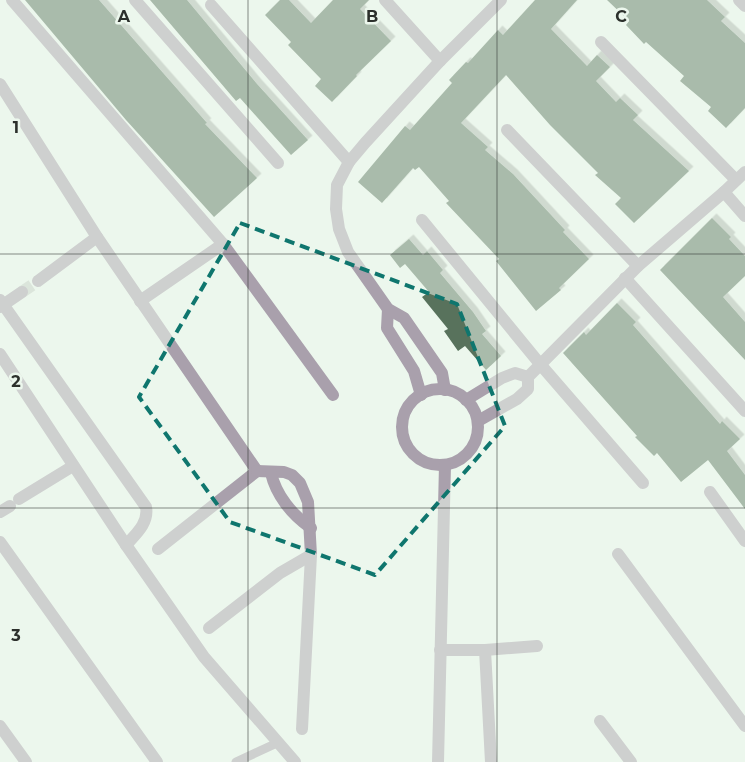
<svg xmlns="http://www.w3.org/2000/svg" width="745" height="762" viewBox="0 0 745 762" font-family="Montserrat,sans-serif">
<style>
.building{fill:#58725c;filter:url(#shadow)}
.lines{fill:none;stroke-linecap:round;stroke-linejoin:round}
.minor-tunnel{stroke:#c6cfc6;stroke-width:12;stroke-dasharray:12 6;stroke-linecap:butt}
.service{stroke:#a9a0ac;stroke-width:9}
.minor{stroke:#a9a0ac;stroke-width:12}
.tertiary{stroke:#a9a0ac;stroke-width:12}
.marked{fill:none;stroke:#0f766e;stroke-width:4;stroke-dasharray:10 6;stroke-linejoin:round}
.grid{fill:none;stroke:#2c302c;stroke-width:1;stroke-opacity:0.55}
.grid-label{font-size:16px;text-anchor:middle;font-weight:bold;fill:#2c302c;stroke:#ecf7ed;stroke-width:5;stroke-linejoin:round;paint-order:stroke}
</style>
<defs>
<filter id="shadow"><feDropShadow dx="4.5" dy="-4.5" stdDeviation="0" flood-color="#0004"/></filter>
</defs>
<rect width="100%" height="100%" fill="#ecf7ed"/>
<g class="building">
<polygon points="25,0 99,0 207,123 205,124 257,178 214,217 126,120"/>
<polygon points="150,0 187,0 257,84 308,140 291,155 240,98 236,101"/>
<polygon points="280,0 289,0 311,23 333,0 369,0 360,9 391,41 356,75 357,76 332,102 315,86 321,79 288,45 291,42 265,15"/>
<polygon points="535,0 577,0 551,29 587,66 597,55 610,67 596,81 616,102 620,98 638,115 633,120 689,171 634,223 615,204 621,198 595,175 598,173 550,125 506,75 461,123 488,147 485,150 513,174 565,230 563,232 589,259 559,288 561,290 536,311 496,261 499,259 446,203 449,201 419,167 415,170 413,168 382,203 358,182 405,126 410,130 452,83 449,80 466,62 468,63 498,30 503,35"/>
<polygon points="607,0 707,0 725,17 721,21 745,43 745,108 726,128 708,111 711,107 680,81 684,76 646,42 644,44 626,25 629,21"/>
<polygon points="712,218 731,237 729,239 745,256 745,276 723,297 745,322 745,360 660,270"/>
<polygon points="409,239 423,255 427,251 443,270 440,273 473,312 486,331 482,334 501,356 486,370 465,346 458,351 444,331 448,329 422,297 429,292 405,264 400,268 390,255"/>
<polygon points="617,303 636,322 633,325 720,424 722,421 740,439 727,451 745,475 745,509 708,460 681,482 657,453 654,456 635,437 637,436 563,353 584,332 586,335"/>
</g>
<g class="lines">
<polyline class="minor-tunnel" points="22,292 38,281"/>
<polyline class="service" points="236,762 277,743"/>
<g class="minor">
<polyline points="12,0 223,244 333,395"/>
<polyline points="135,0 278,163"/>
<polyline points="385,0 440,61"/>
<polyline points="739,0 745,6"/>
<polyline points="211,5 349,162"/>
<polyline points="601,42 736,180"/>
<polyline points="0,84 97,237 257,471 158,549"/>
<polyline points="507,130 638,266"/>
<polyline points="724,192 745,216"/>
<polyline points="422,220 540,364 643,483"/>
<polyline points="625,278 745,411"/>
<polyline points="38,281 97,237"/>
<path d="M0,300L146,507C149,523 136,534 126,545"/>
<polyline points="140,301 223,244"/>
<polyline points="0,307 22,292"/>
<polyline points="388,309 387,328 414,371 421,395"/>
<circle cx="440" cy="427" r="38"/>
<polyline points="445,390 442,373 404,318 388,309 348,252 339,229 336,209 337,185 349,162 365,143 440,61 501,0"/>
<polyline points="466,400 502,378 515,373 528,377"/>
<polyline points="478,421 517,399 528,389 528,377 638,266 724,192 745,172"/>
<polyline points="257,471 284,472 292,475 300,483 308,502 311,555 302,729"/>
<path d="M271,473C276,495 292,515 311,528"/>
<polyline points="710,492 745,541"/>
<polyline points="19,499 73,466"/>
<polyline points="0,512 10,506"/>
<polyline points="0,542 157,762"/>
<polyline points="618,554 745,726"/>
<polyline points="209,628 280,573 311,555"/>
<polyline points="440,650 485,650 537,646"/>
<polyline points="485,650 491,762"/>
<polyline points="600,721 631,762"/>
<polyline points="0,726 26,762"/>
<polyline points="438,762 445,465"/>
</g>
<polyline class="tertiary" points="0,354 126,545 204,657 295,762"/>
</g>
<path d="M0 0H745V762H0ZM240,223L457,304L505,426L375,575L230,522L139,397Z" fill="#ecf7ed" fill-opacity=".55" fill-rule="evenodd"/>
<path class="marked" d="M240,223L457,304L505,426L375,575L230,522L139,397Z"/>
<path class="grid" d="M248,0V762M497,0V762M0,254H745M0,508H745"/>
<g class="grid-label">
<text x="124" y="22">A</text>
<text x="372" y="22">B</text>
<text x="621" y="22">C</text>
<text x="16" y="133">1</text>
<text x="16" y="387">2</text>
<text x="16" y="641">3</text>
</g>
</svg>
